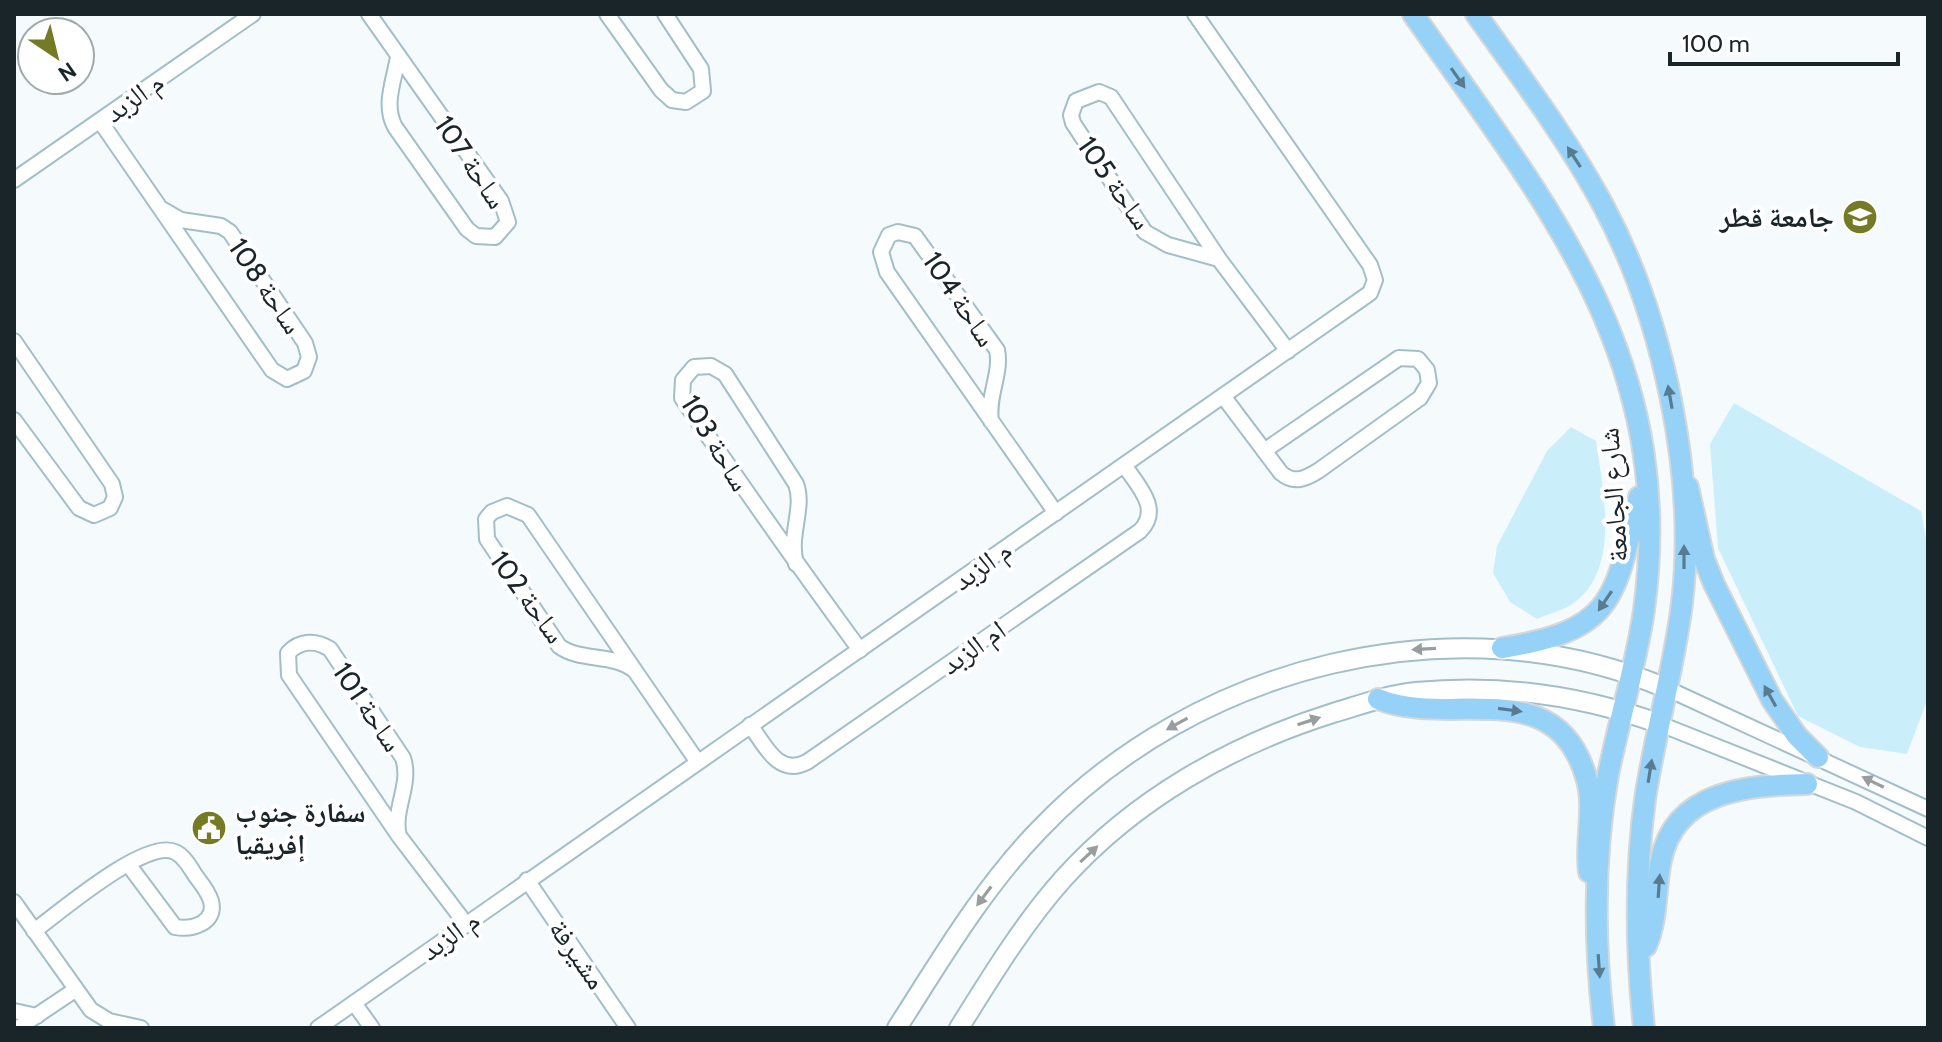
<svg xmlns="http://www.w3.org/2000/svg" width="1942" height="1042" viewBox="0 0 1942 1042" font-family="Cabin,'Noto Naskh Arabic',sans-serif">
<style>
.green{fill:#caeffb}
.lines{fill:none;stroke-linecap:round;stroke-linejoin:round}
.street-casing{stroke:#a2bfc9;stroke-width:18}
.secondary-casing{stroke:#a2bfc9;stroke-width:22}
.primary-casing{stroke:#d6d8d8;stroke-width:24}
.street{stroke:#fff;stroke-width:14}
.secondary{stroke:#fff;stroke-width:18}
.primary{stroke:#96d1f8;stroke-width:20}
.oneway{fill:#587b90}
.oneway2{fill:#989d9f}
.labels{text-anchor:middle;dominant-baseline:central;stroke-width:8;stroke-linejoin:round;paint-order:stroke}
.street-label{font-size:28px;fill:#1a2529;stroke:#fff}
.poi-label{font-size:28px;font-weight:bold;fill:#1a2529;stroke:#fff;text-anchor:end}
</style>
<rect width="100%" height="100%" fill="#f5fbfd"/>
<g class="green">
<polygon points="1734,403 1921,511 1928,550 1928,698 1907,754 1860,747 1798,716 1718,548 1710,444"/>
<path d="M1571,427L1596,441C1603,490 1622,572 1571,605C1561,611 1548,614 1537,619L1510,602L1493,573L1497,546L1547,451Z"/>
</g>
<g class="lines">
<defs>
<g id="street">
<path d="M369,14L501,201L508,222L495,237L476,236L467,229L395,127C383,105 394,81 398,57"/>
<polyline points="607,14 661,90 672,100 686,102 703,91 701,69 665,14"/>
<polyline points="100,121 272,370 287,379 304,371 309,357 305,343 230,232 221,226 181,220 160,208"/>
<polyline points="14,180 253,14"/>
<polyline points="1219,259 1168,245 1145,232 1073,123 1071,115 1076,101 1099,92 1111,97 1219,259 1288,351"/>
<polyline points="14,341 112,484 115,497 110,508 94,515 79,508 14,420"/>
<path d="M1223,396L1281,473C1294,484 1305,479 1318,471L1420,398L1429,383L1427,370L1418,359L1399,358L1264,451"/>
<path d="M991,421C987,396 1002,373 997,350L915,236L898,232L889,235L881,252L887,272L1056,513"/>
<path d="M796,564C788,535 805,508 796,484L725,374L711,366L694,367L683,380L682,398C740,483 799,567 860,650"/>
<path d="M634,670C613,653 580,662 559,646L487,539L486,519L492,512L507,506L528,515L697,761"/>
<polyline points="1668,689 1928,809"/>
<polyline points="1660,724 1856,802 1928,838"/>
<path d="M750,725C765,745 778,777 807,762L1140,531C1162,509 1138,486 1124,465"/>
<path d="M399,836C392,810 412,785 403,758L330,649C316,640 300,640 288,653L289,675L399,836L466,924"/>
<polyline points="527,880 628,1028"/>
<polyline points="14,902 91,1010 109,1021 141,1028"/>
<path d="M34,931C60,912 146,838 175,852C184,856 190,867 195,875C201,883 208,891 211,901C217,923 192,930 175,927L128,864"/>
<polyline points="354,1003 372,1028"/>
<polyline points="14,1011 37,1016"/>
<polyline points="18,1028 75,990"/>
<polyline points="318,1028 1370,293 1375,280 1370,265 1195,14"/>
</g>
<g id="secondary">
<path d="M897,1028C940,961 982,889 1038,831C1195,665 1456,598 1668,689"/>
<path d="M959,1028C991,977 1023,924 1063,879C1135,799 1231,745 1333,713C1360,705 1387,695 1416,692C1499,684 1581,695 1660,724"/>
</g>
<g id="primary">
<path d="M1413,14C1547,205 1678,359 1644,610C1636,666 1619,720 1608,775C1593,859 1594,944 1604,1028"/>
<path d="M1476,14C1520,76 1567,138 1603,205C1663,317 1697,476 1682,603C1674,669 1655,733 1645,799C1635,874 1636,953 1644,1028"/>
<polyline points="1688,487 1704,559 1714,584 1772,700 1797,736 1818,757"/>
<path d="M1502,648C1615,630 1614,600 1639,497"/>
<path d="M1378,699C1451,729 1557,670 1587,780C1595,809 1585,842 1589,872"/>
<path d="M1646,946C1658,918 1655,889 1661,860C1675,790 1749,785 1807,784"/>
</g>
</defs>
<use href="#street" class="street-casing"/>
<use href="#secondary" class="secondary-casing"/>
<use href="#primary" class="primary-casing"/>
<use href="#street" class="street"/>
<use href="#secondary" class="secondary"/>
<use href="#primary" class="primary"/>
</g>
<defs><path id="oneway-solid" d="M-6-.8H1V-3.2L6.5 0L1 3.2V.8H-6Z" transform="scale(2)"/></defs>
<g class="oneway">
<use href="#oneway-solid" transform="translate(1458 78) rotate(55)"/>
<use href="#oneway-solid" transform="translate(1574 157) rotate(-123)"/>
<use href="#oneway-solid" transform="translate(1670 397) rotate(-100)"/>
<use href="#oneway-solid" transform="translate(1684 557) rotate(-90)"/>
<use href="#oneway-solid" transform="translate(1605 601) rotate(124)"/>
<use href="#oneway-solid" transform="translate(1770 696) rotate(-119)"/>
<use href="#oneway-solid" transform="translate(1510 710) rotate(8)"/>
<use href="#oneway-solid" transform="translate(1650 771) rotate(-81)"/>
<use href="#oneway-solid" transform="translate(1659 886) rotate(-86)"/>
<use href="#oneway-solid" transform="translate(1599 966) rotate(86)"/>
</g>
<g class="oneway2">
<use href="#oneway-solid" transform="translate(1424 649) rotate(177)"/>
<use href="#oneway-solid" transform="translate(1309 721) rotate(-18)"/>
<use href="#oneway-solid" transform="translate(1177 724) rotate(151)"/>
<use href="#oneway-solid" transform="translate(1873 782) rotate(-154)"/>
<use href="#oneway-solid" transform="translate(1089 854) rotate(-43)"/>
<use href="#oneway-solid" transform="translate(984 896) rotate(127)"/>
</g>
<defs>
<symbol id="university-disc" viewBox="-11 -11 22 22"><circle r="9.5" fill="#757b24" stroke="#fff"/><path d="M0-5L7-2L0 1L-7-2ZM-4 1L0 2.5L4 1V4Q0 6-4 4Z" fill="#fff"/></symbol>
<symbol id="civic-disc" viewBox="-11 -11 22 22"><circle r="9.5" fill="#757b24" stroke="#fff"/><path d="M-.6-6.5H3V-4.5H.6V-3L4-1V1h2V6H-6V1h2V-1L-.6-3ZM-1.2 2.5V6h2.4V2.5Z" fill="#fff"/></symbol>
</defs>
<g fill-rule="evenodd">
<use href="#university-disc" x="1840" y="197" width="40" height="40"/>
<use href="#civic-disc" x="189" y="808" width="40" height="40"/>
</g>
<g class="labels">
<g class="street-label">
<text transform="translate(134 97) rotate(-35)">م الزبد</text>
<text transform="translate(471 162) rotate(56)">ساحة 107</text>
<text transform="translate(1115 183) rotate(55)">ساحة 105</text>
<text transform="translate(266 286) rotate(56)">ساحة 108</text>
<text transform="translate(960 299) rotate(56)">ساحة 104</text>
<text transform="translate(716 443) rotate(59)">ساحة 103</text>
<text transform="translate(1613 495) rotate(-94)">شارع الجامعة</text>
<text transform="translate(982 565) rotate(-35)">م الزبد</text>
<text transform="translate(528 597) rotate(54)">ساحة 102</text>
<text transform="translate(973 647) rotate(-35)">ام الزبد</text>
<text transform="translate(368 707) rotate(56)">ساحة 101</text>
<text transform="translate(450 935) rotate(-35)">م الزبد</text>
<text transform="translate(578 954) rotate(55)">مشيرفة</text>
</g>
<g class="poi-label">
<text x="1834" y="217">جامعة قطر</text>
<text x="235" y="812" text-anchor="start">سفارة جنوب<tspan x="235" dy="32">إفريقيا</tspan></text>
</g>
</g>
<rect width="1942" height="1042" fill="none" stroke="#1a2529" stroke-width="32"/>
<g transform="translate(56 56) rotate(145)"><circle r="38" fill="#ffffff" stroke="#a3a8a9" stroke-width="2"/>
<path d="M0-6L14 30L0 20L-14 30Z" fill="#757b24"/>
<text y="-12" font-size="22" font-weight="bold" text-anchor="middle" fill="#1a2529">N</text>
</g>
<path d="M1670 52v12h228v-12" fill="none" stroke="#1a2529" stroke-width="4"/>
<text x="1682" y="52" font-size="24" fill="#1a2529" stroke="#ffffff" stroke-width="6" paint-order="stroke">100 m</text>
</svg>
